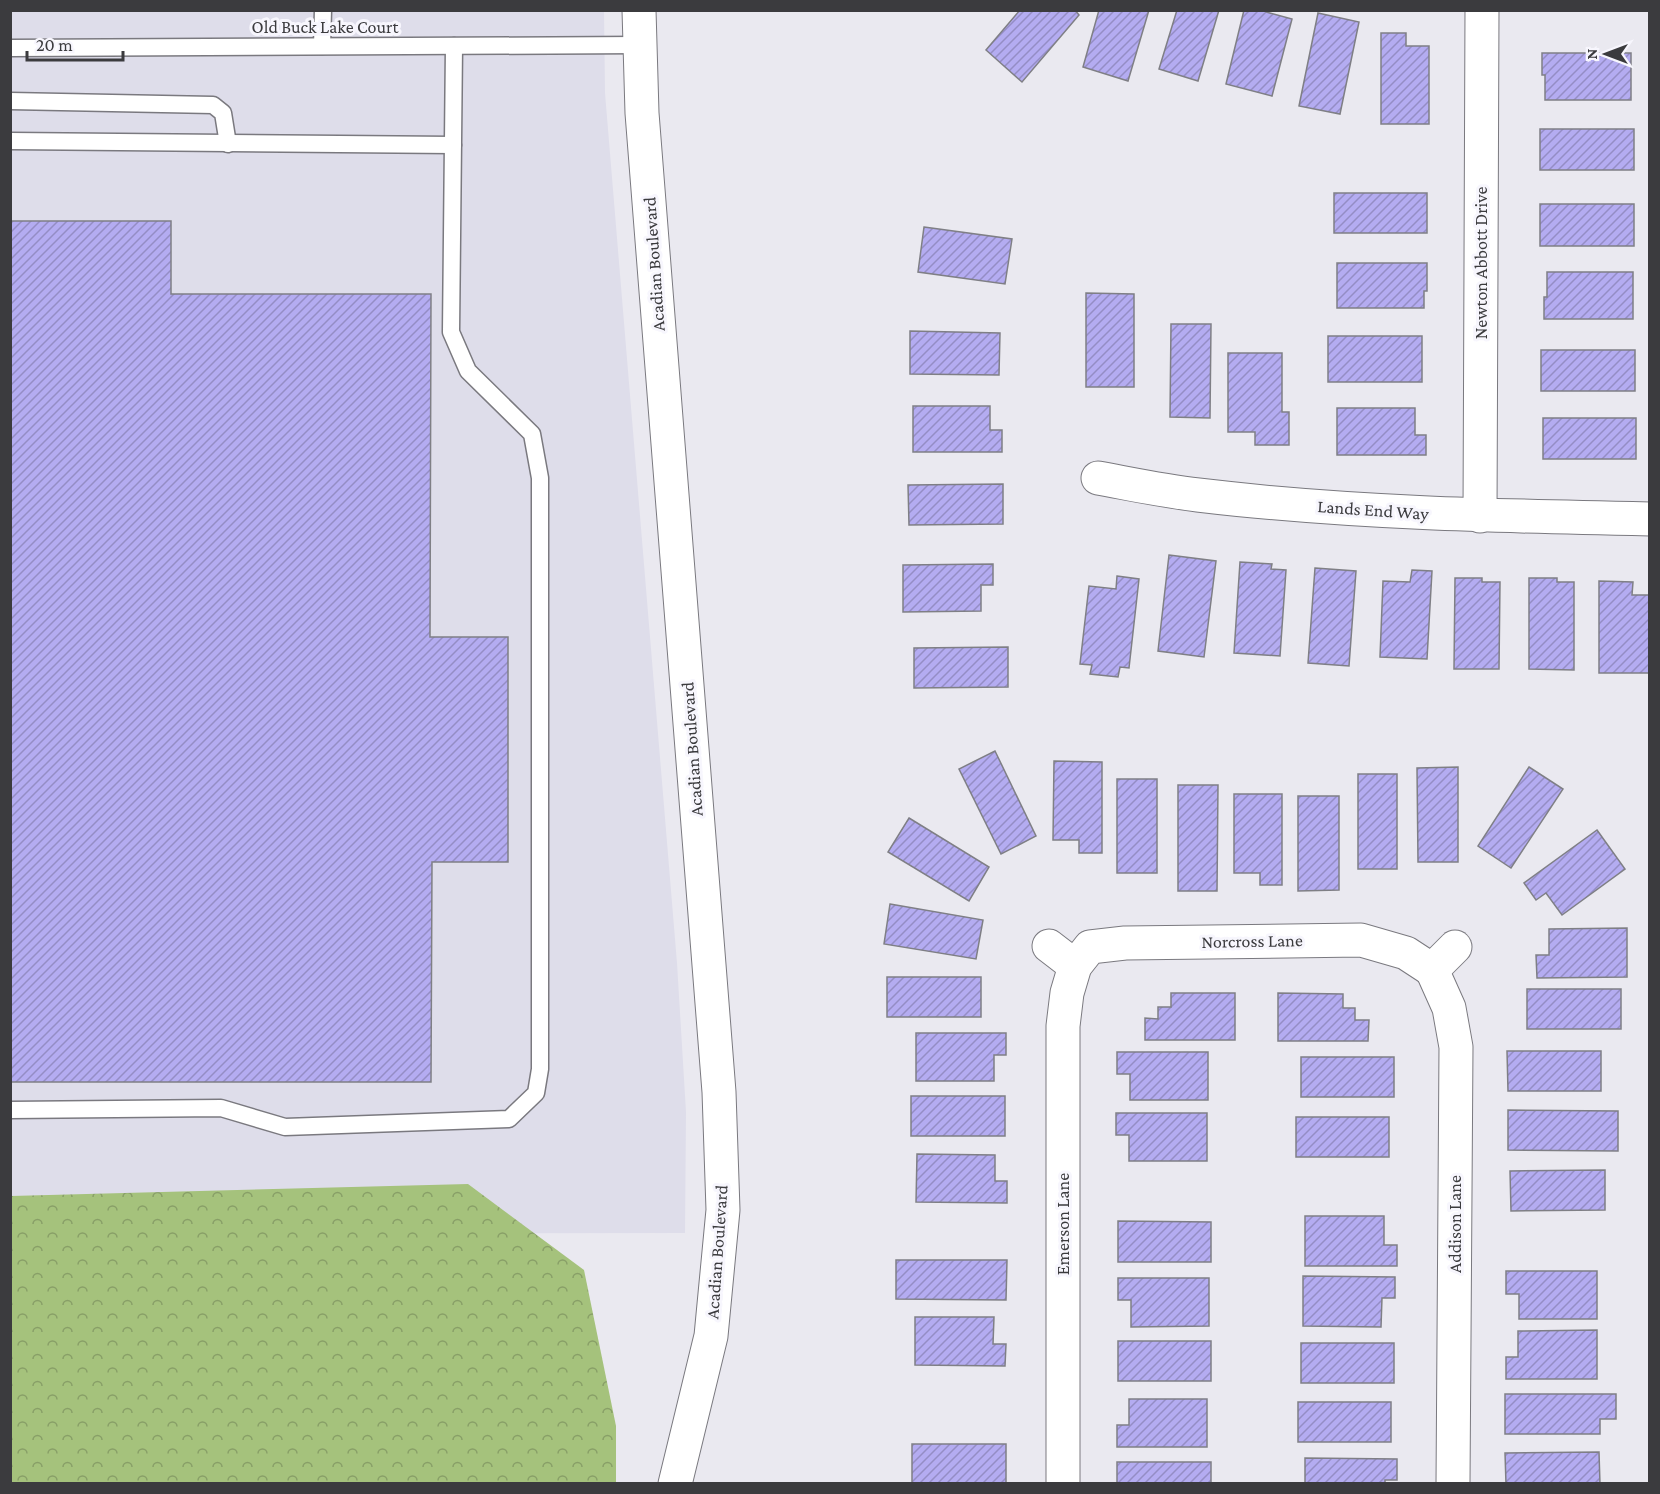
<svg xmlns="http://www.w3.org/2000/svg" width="1660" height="1494" viewBox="0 0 1660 1494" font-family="'Crimson Pro',serif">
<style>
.built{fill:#deddea}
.forest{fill:url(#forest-crowns)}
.building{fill:url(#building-hatch);stroke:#7f7f85;stroke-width:1.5}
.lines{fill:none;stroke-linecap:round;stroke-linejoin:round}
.lane-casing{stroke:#7a797f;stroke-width:19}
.street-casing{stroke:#7a797f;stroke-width:35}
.lane{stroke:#fff;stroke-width:16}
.street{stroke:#fff;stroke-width:33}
.labels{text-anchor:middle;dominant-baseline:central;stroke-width:6;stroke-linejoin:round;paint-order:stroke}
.street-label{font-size:18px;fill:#3b3b3e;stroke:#f7f6fd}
</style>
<defs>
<pattern id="forest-crowns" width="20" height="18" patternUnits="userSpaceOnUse" patternTransform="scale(1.5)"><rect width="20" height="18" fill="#a5c27c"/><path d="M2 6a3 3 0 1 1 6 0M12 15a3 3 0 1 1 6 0" fill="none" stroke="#889f67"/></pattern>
<pattern id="building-hatch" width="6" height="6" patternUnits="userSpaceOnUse" patternTransform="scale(1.5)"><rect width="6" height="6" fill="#b4acf1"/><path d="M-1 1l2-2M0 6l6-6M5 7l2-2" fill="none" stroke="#948dc5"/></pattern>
</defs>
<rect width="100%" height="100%" fill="#eae9f0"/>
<polygon class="built" points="10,11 604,11 605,93 677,963 686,1112 685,1233 11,1234"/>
<polygon class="forest" points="468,1184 584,1270 616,1426 616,1483 11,1483 11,1196"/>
<g class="building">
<polygon points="1020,10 1075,10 1079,15 1022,82 986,50"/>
<polygon points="1099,10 1149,10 1128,81 1083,67"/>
<polygon points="1177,10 1219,10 1198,81 1159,69"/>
<polygon points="1244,10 1266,10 1266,12 1292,19 1272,96 1226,84"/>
<polygon points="1318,13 1359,22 1340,114 1299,106"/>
<polygon points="1381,33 1406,33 1406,46 1429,46 1429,124 1381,124"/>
<polygon points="1542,53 1631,53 1631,100 1545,100 1545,75 1542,75"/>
<rect x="1540" y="129" width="94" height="41"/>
<rect x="1334" y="193" width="93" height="40"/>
<rect x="1540" y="204" width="94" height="42"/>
<polygon points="10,221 171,221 171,294 431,294 430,637 508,637 508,862 432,862 431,1082 10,1082"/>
<polygon points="924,227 1012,239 1005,284 918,272"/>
<polygon points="1337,263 1427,263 1427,291 1424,291 1424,308 1337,308"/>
<polygon points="1547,272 1633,272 1633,319 1544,319 1544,297 1547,297"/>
<polygon points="1086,293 1134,294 1134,387 1086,387"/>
<polygon points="1171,324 1211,324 1210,418 1170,417"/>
<polygon points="910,331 1000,333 999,375 910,374"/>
<rect x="1328" y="336" width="94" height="46"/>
<rect x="1541" y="350" width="94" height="41"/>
<polygon points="1228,353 1282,353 1282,412 1289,412 1289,445 1255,445 1255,432 1228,432"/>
<polygon points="913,406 990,406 990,430 1002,430 1002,452 913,452"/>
<polygon points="1337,408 1415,408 1415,435 1426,435 1426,455 1337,455"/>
<rect x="1543" y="418" width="93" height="41"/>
<polygon points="1003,484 1003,524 909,525 908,485"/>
<polygon points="1169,555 1216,561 1204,657 1158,651"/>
<polygon points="1240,562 1272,564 1271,569 1286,570 1280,656 1234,653"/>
<polygon points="993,564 993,585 981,585 981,611 903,612 903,565"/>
<polygon points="1315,568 1356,571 1349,666 1308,663"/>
<polygon points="1412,570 1432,571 1427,659 1380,657 1383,581 1410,582"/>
<polygon points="1117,576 1139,579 1129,668 1120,667 1118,677 1090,674 1092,665 1080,664 1089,586 1116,589"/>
<polygon points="1455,578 1482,578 1482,582 1500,582 1499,669 1454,669"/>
<polygon points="1529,578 1557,578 1557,582 1574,582 1574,670 1529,669"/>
<polygon points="1599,581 1633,582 1632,595 1650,595 1650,673 1599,673"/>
<polygon points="1008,647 1008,687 914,688 914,648"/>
<polygon points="995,751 1036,836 1001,854 959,769"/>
<polygon points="1054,761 1102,762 1102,853 1079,853 1079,840 1053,840"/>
<polygon points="1458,767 1458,862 1418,862 1417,768"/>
<polygon points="1529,767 1563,789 1511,868 1478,846"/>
<rect x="1358" y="774" width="39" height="95"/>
<rect x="1117" y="779" width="40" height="94"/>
<polygon points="1178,785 1218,785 1217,891 1178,891"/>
<polygon points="1234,794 1282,794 1282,885 1260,885 1260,873 1234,873"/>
<polygon points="1298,796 1339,796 1339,890 1298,891"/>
<polygon points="909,818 989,867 969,901 888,852"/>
<polygon points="1597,830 1625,869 1562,915 1546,893 1536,900 1524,883"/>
<polygon points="890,904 983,920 976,959 884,944"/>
<polygon points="1627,928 1627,977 1537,978 1536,955 1549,955 1549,929"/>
<rect x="887" y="977" width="94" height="40"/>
<rect x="1527" y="989" width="94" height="40"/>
<polygon points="1171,993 1235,993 1235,1040 1145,1040 1145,1018 1158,1019 1158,1007 1171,1007"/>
<polygon points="1278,993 1343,994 1343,1008 1355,1008 1355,1020 1369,1020 1368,1041 1278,1041"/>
<polygon points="916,1033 1006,1033 1006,1055 994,1055 994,1081 916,1081"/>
<polygon points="1507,1051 1601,1051 1601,1091 1508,1091"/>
<polygon points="1117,1052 1208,1052 1208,1100 1130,1100 1130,1074 1117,1074"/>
<rect x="1301" y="1057" width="93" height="40"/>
<rect x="911" y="1096" width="94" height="40"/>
<polygon points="1508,1110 1618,1111 1618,1151 1508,1150"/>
<polygon points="1116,1113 1207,1113 1207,1161 1129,1161 1129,1135 1116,1135"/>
<rect x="1296" y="1117" width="93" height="40"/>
<polygon points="917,1154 995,1155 995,1181 1007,1181 1007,1203 916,1202"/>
<polygon points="1605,1170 1605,1210 1511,1211 1510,1171"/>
<polygon points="1305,1216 1384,1216 1384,1245 1397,1245 1397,1266 1305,1266"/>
<polygon points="1118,1221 1211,1222 1211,1262 1118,1262"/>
<polygon points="896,1260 1007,1260 1006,1300 896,1299"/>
<polygon points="1506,1271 1597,1271 1597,1319 1519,1319 1519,1294 1506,1294"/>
<polygon points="1303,1276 1395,1277 1395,1298 1382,1298 1381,1327 1303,1326"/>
<polygon points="1118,1278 1209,1278 1209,1326 1131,1327 1131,1300 1118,1300"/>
<polygon points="915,1317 994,1317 993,1344 1006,1344 1005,1366 915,1365"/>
<polygon points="1597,1330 1597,1379 1506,1379 1506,1357 1518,1357 1518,1331"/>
<rect x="1118" y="1341" width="93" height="40"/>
<rect x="1301" y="1343" width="93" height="40"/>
<polygon points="1505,1394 1616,1394 1616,1419 1600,1419 1600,1434 1505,1434"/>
<polygon points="1129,1399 1207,1399 1207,1447 1117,1447 1117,1425 1129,1425"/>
<rect x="1298" y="1402" width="93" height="40"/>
<rect x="912" y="1444" width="94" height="40"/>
<polygon points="1599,1452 1600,1484 1506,1484 1505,1453"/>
<polygon points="1305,1458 1397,1459 1397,1480 1385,1480 1385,1484 1305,1484"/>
<rect x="1117" y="1462" width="94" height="22"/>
</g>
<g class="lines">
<defs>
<g id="lane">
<polyline points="322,46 323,10"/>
<polyline points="10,48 640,45"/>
<polyline points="10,101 213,105 223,113 228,144"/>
<polyline points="10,141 453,145"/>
<polyline points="10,1110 221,1108 285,1127 509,1119 536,1093 540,1069 540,478 532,434 468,371 451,332 454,46"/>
</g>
<g id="street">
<polyline points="639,10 642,113 719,1092 723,1210 711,1336 675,1484"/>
<path d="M1098,478C1131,484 1164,491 1198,495C1348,513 1499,516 1650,519"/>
<polyline points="1480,516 1482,10"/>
<polyline points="1049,946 1075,966"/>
<polyline points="1432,970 1449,1008 1456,1047 1453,1484"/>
<polyline points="1432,970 1455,947"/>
<polyline points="1063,1484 1063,1026 1067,993 1075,966 1090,947 1125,943 1361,940 1406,953 1432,970"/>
</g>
</defs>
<use href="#lane" class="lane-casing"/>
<use href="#street" class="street-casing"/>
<use href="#lane" class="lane"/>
<use href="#street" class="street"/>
</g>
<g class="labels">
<g class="street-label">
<text x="325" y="27">Old Buck Lake Court</text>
<text transform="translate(1481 263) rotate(-90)">Newton Abbott Drive</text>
<text transform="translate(654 264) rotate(-94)">Acadian Boulevard</text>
<text transform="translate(1373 510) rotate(4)">Lands End Way</text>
<text transform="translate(692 749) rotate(-94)">Acadian Boulevard</text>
<text transform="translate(1252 941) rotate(-1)">Norcross Lane</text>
<text transform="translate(1063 1224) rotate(-90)">Emerson Lane</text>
<text transform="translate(1455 1224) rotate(-90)">Addison Lane</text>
<text transform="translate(717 1252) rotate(-86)">Acadian Boulevard</text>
</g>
</g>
<rect width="1660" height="1494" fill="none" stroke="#3b3b3e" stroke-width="24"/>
<g transform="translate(1606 54) rotate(270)" stroke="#f7f6fd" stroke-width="4.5" paint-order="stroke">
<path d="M0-4.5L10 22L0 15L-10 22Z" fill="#3b3b3e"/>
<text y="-9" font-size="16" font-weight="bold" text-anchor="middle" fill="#3b3b3e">N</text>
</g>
<path d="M27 51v9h96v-9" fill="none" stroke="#3b3b3e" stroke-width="3"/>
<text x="36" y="51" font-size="18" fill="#3b3b3e" stroke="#f7f6fd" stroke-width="4.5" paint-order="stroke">20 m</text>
</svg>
